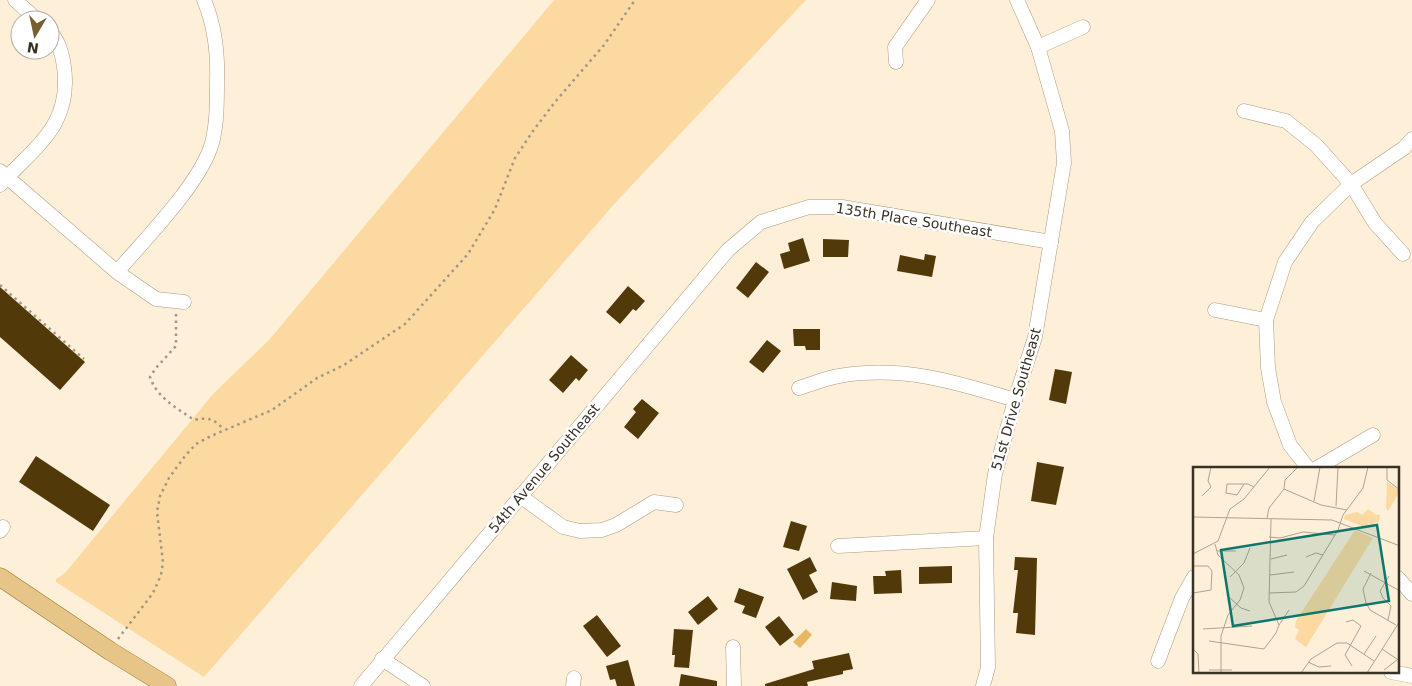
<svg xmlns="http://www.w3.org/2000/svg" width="1412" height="686" viewBox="0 0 1412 686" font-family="'DejaVu Sans',sans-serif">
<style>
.green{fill:#fcd9a1}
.water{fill:#e8b764}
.building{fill:#523909}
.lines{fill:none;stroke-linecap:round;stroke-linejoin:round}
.minor-casing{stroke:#ac9a7f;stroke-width:15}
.major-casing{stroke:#9f7832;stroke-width:19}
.path{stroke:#a29786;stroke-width:2.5;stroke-dasharray:2.5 4;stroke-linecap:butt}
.minor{stroke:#fff;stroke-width:14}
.major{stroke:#e7c588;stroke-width:18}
.labels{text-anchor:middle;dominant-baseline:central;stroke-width:5;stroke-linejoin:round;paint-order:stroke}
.street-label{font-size:14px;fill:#383126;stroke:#fff}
.inset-road{fill:none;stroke:#afa391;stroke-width:1}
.view{fill:#0f766e;fill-opacity:0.15;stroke:#0f766e;stroke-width:2.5}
.inset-edge{fill:none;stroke:#383126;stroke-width:2.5}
</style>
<rect width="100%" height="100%" fill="#feefd8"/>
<polygon class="green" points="554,0 806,0 616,202 204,677 56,582 56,579 65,573 214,393 269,340"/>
<polygon class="water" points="806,629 812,635 800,648 793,642"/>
<g class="building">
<polygon points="803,238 810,261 784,269 780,254 790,251 788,243"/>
<polygon points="823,239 849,240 848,257 823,257"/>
<polygon points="925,254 936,256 932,277 897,271 900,255 924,260"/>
<polygon points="756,262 769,272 748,298 736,288"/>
<polygon points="628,286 645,301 636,311 633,309 620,324 606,312"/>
<polygon points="0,287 85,362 60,390 0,337"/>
<polygon points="793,329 820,329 820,350 806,350 805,346 794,346"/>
<polygon points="767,340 781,351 763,373 749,362"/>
<polygon points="571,355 588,370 579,381 576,378 563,393 549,380"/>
<polygon points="1055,369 1072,372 1066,404 1049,400"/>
<polygon points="642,399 659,413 638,439 624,427 636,412 633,409"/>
<polygon points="36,456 110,505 93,531 19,482"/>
<polygon points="1037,462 1064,467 1056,505 1031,501"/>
<polygon points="791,521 807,526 799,551 783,547"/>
<polygon points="810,557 817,571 809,575 818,592 803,600 787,569"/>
<polygon points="1015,557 1037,558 1035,635 1016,633 1018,613 1013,613 1018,570 1014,570"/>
<polygon points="952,566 952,583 919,584 919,567"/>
<polygon points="901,570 902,593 874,594 873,576 886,576 885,571"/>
<polygon points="832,582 857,586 856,601 830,599"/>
<polygon points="739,588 764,597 756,618 742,613 745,606 734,602"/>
<polygon points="708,596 718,609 698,625 688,612"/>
<polygon points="597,615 621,646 607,657 583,626"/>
<polygon points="779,616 794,635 780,646 765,627"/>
<polygon points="674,629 693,630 689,668 674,667 675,655 672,655"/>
<polygon points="849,653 853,669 843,671 843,674 807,682 808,686 765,686 765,684 814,669 812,661"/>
<polygon points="628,660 635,686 617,686 615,679 610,680 606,666"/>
<polygon points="681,674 717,681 717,686 679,686"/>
</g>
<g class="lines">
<defs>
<g id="minor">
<polyline points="15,0 37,20"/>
<polyline points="1038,47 1083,27"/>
<polyline points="896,62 895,47 928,0"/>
<polyline points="1244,111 1286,121 1316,145 1351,184 1375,223 1403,254"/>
<polyline points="0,171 117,272 156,299 184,302"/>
<path d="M0,185C35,146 72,126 64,67C63,56 58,39 50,32"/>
<path d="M117,272C145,239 201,183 212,143C217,124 217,102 217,82C218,54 215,26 204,0"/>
<polyline points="1215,310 1266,320"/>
<path d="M799,388C812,384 826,378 839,376C902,365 956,382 1015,400"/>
<polyline points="1308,468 1290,445 1274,402 1268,368 1266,320 1285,262 1312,222 1351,184 1404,148 1412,139"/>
<polyline points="1317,468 1373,435"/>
<polyline points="520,496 563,527 580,531 602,530 616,525 654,502 676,505"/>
<polyline points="0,531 3,527"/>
<polyline points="838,546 986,538"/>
<polyline points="1398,578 1412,594"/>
<polyline points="733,647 734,686"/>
<polyline points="382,659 423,686"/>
<polyline points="1158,661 1182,598 1194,577"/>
<polyline points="1391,672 1412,676"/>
<polyline points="361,686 728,250 761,222 809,207 842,207 1051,242"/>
<polyline points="573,686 574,678"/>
<polyline points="983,686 988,667 986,538 995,474 1015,400 1035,337 1064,163 1062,131 1038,47 1017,0"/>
</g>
<polyline id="major" points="0,577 110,651 167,686"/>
</defs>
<use href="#minor" class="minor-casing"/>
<use href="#major" class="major-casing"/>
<g class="path">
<polyline points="0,285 84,359"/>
<path d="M176,314V346L156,368L150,377C157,398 177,408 194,420C208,417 215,419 224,430"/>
<polyline points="118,639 153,593 161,575 163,562 157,512 160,496 169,478 185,456 196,444 211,436 272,410 317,378 344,365 405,324 468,254 495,209 515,158 533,131 555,102 604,45 635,0"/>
</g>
<use href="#minor" class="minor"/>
<use href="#major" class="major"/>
</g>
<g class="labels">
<g class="street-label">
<text transform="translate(914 220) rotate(9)">135th Place Southeast</text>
<text transform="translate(1016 399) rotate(-74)">51st Drive Southeast</text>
<text transform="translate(544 468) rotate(-50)">54th Avenue Southeast</text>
</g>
</g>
<g transform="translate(1193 467)">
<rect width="206" height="206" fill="#feefd8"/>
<path d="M194,15L207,24L195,44L193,41ZM175,42L184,48L187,47L186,54L178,58L174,55L176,58L174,61L151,52L152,48L164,45L169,48ZM162,63L180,71L113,180L102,172L106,163L102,160L103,154Z" fill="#fcd9a1"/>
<path class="inset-road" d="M194,0V13L207,23M51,17L44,28L33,26L34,17H55L61,20M91,22L128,38L154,43M91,22L92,13L105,0M9,29L18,20L15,14L18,0M121,34L127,0M143,39L145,0M0,50L139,53L207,79M74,51L76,41L91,22M76,70L87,71L110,65L142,68M22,77L25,88L46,108L51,121L47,133L35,148L28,169V206M24,84H43M0,87L25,74L37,42L51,32L77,0M113,90L123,86L130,88M78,92L94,88M0,99H15L19,104L18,123L0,126M171,104L207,124M178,106L170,122L173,136L177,143L203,158M77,108L101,105M37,110L51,96L57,81M76,126L103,125L111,119L145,63L150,48L170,21L175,0M37,131L48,141L57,144M195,153L198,139L190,131L187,124L196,109M153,155L160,153L168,159L152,188L159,199M86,158L96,143M10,162L59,159M16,174L71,182L83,166L86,158L76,135L78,52M0,182L5,187L6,206M189,182L207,194M171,187L183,169M115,195L126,200L138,199M16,203H39M191,203L204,193M108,206L118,192L144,176H154L181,194M174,206L207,154"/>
<path class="view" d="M184,58L196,134L40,159L28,83Z"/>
<rect width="206" height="206" class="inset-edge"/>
</g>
<g transform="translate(35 35) rotate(189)"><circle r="24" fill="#ffffff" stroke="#afada8"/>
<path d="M0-4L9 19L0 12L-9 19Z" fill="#785d2f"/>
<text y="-8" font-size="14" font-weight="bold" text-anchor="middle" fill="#383126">N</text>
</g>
</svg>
